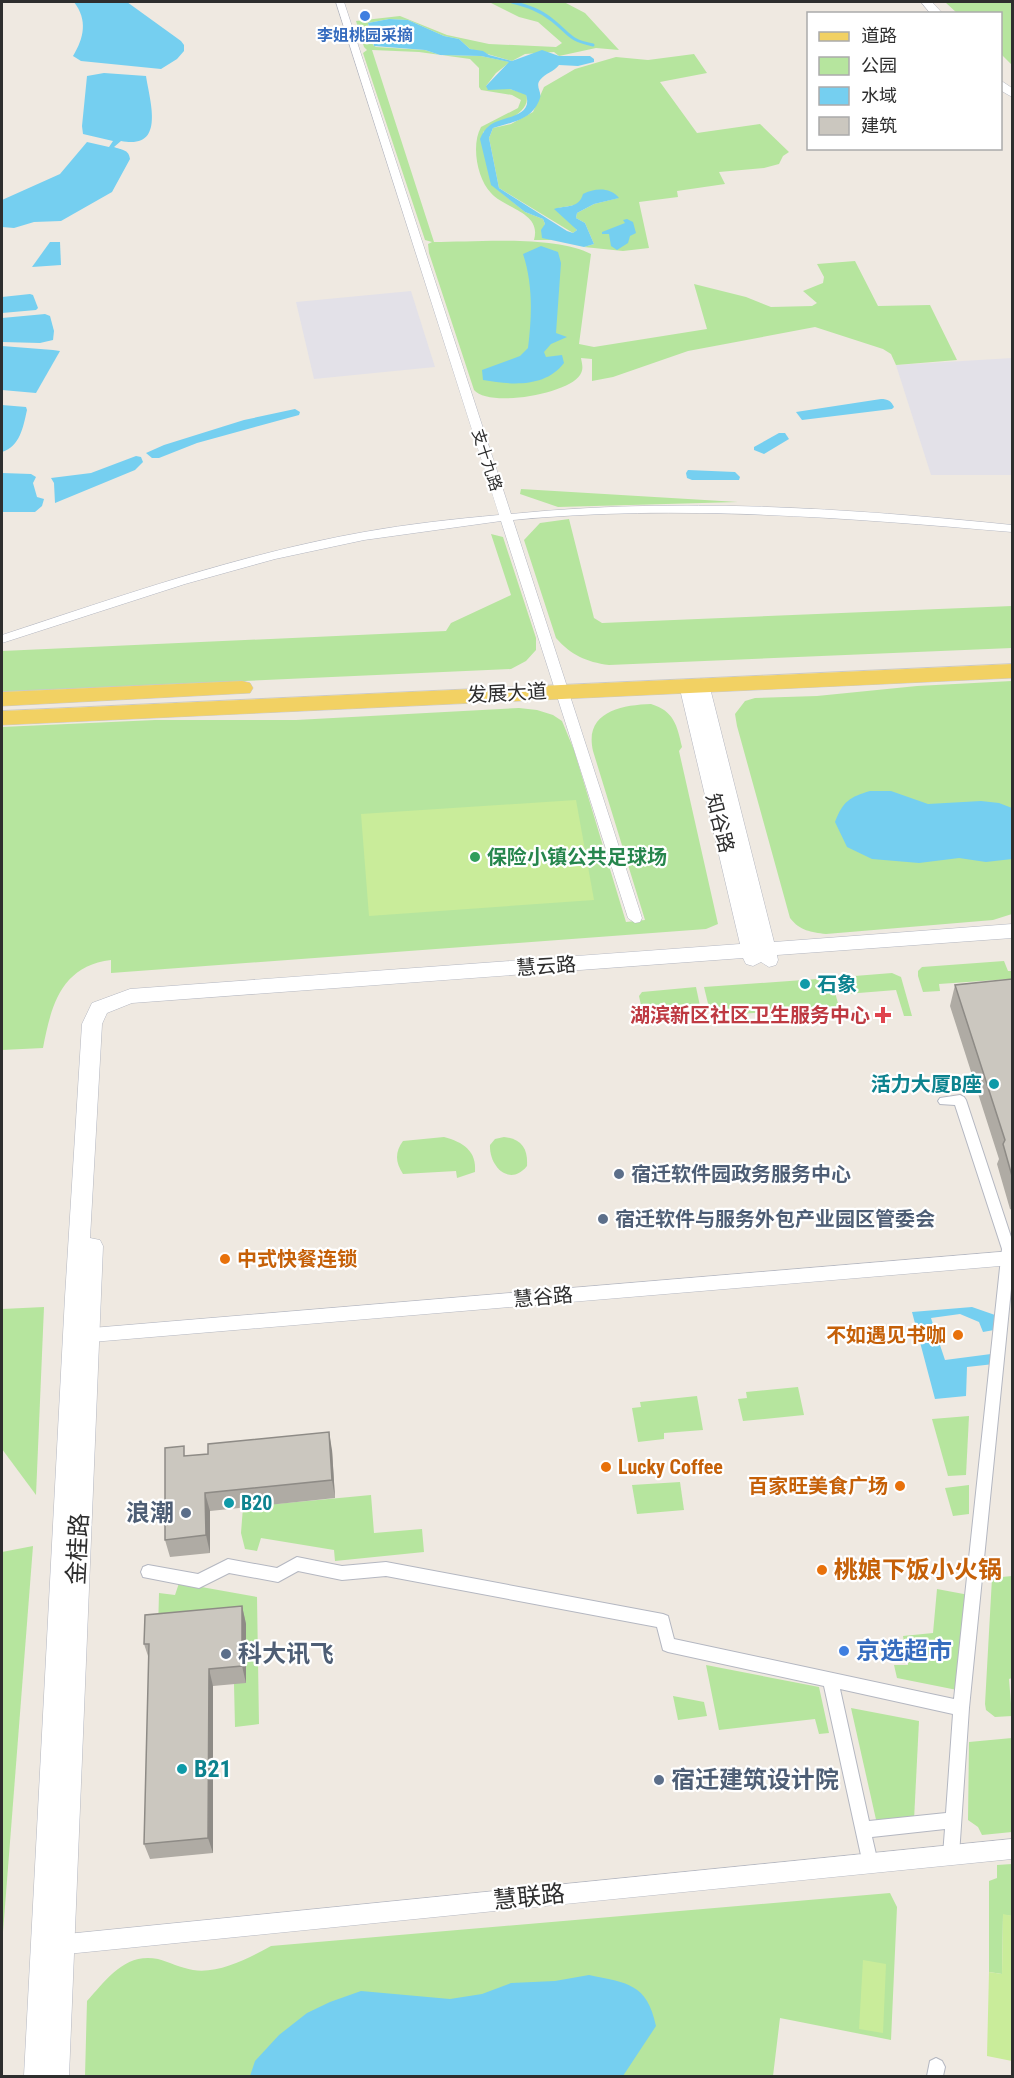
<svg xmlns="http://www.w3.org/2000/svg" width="1014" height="2078" viewBox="0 0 1014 2078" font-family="'Roboto Condensed','Noto Sans SC',sans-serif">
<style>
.industrial{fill:#e3e1e8}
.green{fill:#b6e59e}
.pitch{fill:#c9ec9a}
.water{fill:#75cff0}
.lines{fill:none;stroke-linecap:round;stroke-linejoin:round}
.stream{stroke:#75cff0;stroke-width:3}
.pedestrian-casing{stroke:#b4b7c1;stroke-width:2}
.minor-casing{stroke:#b4b7c1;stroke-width:1}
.tertiary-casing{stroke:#b4b7c1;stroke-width:1}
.primary-casing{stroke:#c9c9c9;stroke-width:1}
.pedestrian{fill:#fff;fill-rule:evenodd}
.minor{fill:#fff;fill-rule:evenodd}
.tertiary{fill:#fff;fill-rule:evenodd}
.primary{fill:#f2d163;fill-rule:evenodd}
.wall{fill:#afaba4}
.shaded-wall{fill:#8e8b86}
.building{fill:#cbc7bf;stroke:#8e8b86;stroke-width:1.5}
.shop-dot{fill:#3f7fe0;stroke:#fff;stroke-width:2}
.leisure-dot{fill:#2e9e5b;stroke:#fff;stroke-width:2}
.culture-dot{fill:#0f9aa8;stroke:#fff;stroke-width:2}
.health-dot{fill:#e0444e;stroke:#fff;stroke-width:2}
.service-dot{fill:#5c6f8a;stroke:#fff;stroke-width:2}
.food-dot{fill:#e8710a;stroke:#fff;stroke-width:2}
.labels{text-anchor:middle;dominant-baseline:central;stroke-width:4.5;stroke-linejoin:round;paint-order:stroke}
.far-shop-label{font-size:16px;font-weight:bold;fill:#366cbe;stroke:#fff}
.far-street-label{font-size:16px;fill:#2e2e2e;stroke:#fff}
.street-label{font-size:20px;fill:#2e2e2e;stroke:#fff}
.leisure-label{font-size:20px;font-weight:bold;fill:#27864d;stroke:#fff;text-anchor:start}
.culture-label{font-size:20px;font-weight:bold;fill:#0d838f;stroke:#fff;text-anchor:start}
.health-label{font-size:20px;font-weight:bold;fill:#be3a42;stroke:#fff;text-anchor:end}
.service-label{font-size:20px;font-weight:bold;fill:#4e5e75;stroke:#fff;text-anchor:start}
.food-label{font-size:20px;font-weight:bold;fill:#c56008;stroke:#fff;text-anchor:start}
.near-service-label{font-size:24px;font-weight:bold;fill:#4e5e75;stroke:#fff;text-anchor:start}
.near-street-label{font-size:24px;fill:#2e2e2e;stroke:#fff}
.near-food-label{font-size:24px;font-weight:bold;fill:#c56008;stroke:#fff;text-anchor:start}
.near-shop-label{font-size:24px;font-weight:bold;fill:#366cbe;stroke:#fff;text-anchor:start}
.near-culture-label{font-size:24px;font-weight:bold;fill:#0d838f;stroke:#fff;text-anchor:start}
</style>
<rect width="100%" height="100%" fill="#efe9e1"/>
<g class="industrial">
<polygon points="411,291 435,367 314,379 296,302"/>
<polygon points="1012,358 1012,475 931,475 896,365"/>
</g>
<g class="green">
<path d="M489,2H564L585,13L619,50L596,48L559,56L554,52L525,54L512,61L470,49L459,39L444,36L408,20L389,19L368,23L373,45L376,47L425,50L440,55L481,56L510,62L496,73L486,86L510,89L526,94C533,114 497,124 483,132L492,185L525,212L543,219L545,224L542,237L553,240H534C542,212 505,209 491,193C477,178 471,145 481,127L518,108L521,100L512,95L481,90L479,87V68L470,59L419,52L372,50L434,242C476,242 555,235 591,254L579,344L594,347L707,329L694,284L746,297L771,307L812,306L817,303L803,291L823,283L824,277L817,264L855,261L878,306L930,305L957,360L896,365L891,354L883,349L815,327L688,351L613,377L592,381V359L581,358C582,364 584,369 580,375C568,394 489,408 474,390L429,253L428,244L432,242L425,240L363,53L367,50L364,47L356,21L400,16L447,35L489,44L556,47L562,43L538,22L519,17Z"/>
<polygon points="945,2 1012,2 1012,65 1001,54 1000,14 957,13"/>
<polygon points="694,54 707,73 660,82 697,133 760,124 789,152 783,156 779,164 764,168 719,172 725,184 677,191 678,197 639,202 649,248 623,251 584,247 594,244 585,223 576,218 577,213 594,204 618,198 581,201 576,205 558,208 577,230 573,233 499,188 489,138 493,128 511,124 533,112 544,87 575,69 616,57 648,60"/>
<polygon points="521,489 738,502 558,507 520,494"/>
<path d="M569,519L594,618L602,623L1012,606V648L609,665C586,662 571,655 556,638L524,540L540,523Z"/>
<polygon points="491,534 503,537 536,638 536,650 526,661 511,669 2,692 2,651 446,631 451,623 511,595"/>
<path d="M1012,681V914L993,920L826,934C811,932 800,931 790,918L737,726L735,714L745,701L755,698L817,696L917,686Z"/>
<path d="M651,704C674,711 677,725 682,747L679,751L718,924L706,929L111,973V960C61,966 51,1006 43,1048L2,1050V727L155,720H296L519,708L537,710L553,715L562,721L574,750L626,922L645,920L593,751C584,712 621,705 651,704Z"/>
<polygon points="1004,961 1008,971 1012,971 1012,984 1010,979 939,984 940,991 923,992 918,976 918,971 922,967"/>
<polygon points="892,973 901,977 912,1016 904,1016 896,990 846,994 842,977"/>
<polygon points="831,978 839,1007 711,1016 704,987"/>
<polygon points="696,987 700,1006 642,1010 639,996 642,992"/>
<path d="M444,1137C463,1142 477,1151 475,1172L457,1178L456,1171L403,1174C395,1162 395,1152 403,1141Z"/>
<path d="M504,1137C522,1139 528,1149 527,1166C510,1187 489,1167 490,1145L495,1139Z"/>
<polygon points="44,1307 36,1495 2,1449 2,1309"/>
<polygon points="798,1387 804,1415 743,1421 738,1399 747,1398 746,1392"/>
<polygon points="697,1396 703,1430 664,1433 664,1439 638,1442 632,1408 641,1407 640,1402"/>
<polygon points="969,1416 966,1475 948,1476 932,1419"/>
<polygon points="680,1482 684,1510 637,1514 632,1485"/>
<polygon points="969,1485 969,1514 953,1516 945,1488"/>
<polygon points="371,1495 374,1533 422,1529 424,1552 335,1561 334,1550 261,1538 257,1551 245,1549 241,1533 243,1507"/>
<polygon points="33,1546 2,1945 2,1552"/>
<polygon points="1012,1576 1012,1678 1009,1679 1012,1716 995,1717 986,1710 985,1704 992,1578"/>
<polygon points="179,1583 257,1597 259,1724 235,1727 234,1684 158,1631 159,1593 175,1595"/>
<polygon points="937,1589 969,1595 957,1690 897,1678 894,1665 908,1665 903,1636 933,1633"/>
<polygon points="706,1665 819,1687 829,1733 819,1734 815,1719 719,1730"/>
<polygon points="673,1696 704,1702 707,1716 678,1720"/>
<polygon points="851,1708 919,1721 914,1820 877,1824"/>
<polygon points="1012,1738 1012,1832 982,1835 978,1827 968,1820 969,1742"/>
<polygon points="1012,1864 1012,1916 1003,1915 1002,1974 989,1972 989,1881 997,1878 997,1865"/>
<path d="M890,1893L897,1907L891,2040L780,2018L773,2076H85L87,2001C106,1980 125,1952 158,1959C169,1962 181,1968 193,1970C219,1974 249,1958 271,1946Z"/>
</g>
<g class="pitch">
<polygon points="576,800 594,900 369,916 361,814"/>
<polygon points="1003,1914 1012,1916 1012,2061 987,2056 989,1972 1002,1974"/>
<polygon points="863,1960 886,1964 883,2033 859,2029"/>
</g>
<g class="water">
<path d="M74,2H127L181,41L184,45V51L177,59L161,69L81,61L73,56C84,38 88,20 74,2Z"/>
<path d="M389,19L408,20L444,36L459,39L470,49L483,51L489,55L512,61L542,50L559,56H590L594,59V62L578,66L559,65C554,72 545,73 540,80C535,86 542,92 540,98C533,120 512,122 493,128L489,138L499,188L567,231L573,233L577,230L554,209C566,205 579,209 583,194C595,188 610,187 619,198L594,204L577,213L576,218L585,223L594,244L584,247L542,238L541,230L545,224L543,219L525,212L491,185L480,139C482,134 485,129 489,126C500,116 534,118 526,95L510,89L488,90L486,86L509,62L481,56L440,55L425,50L374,46L368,23Z"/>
<path d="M104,73L146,76C150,102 166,150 121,141L114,147C121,150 129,149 130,159L112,192L68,217L61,221L34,222L14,228L2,227V200L60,174L87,142L109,147L113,141L83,134L82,126L87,76Z"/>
<polygon points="627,219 633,222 636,233 630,236 628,243 617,250 611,246 609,234 602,234 602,232 625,223 623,220"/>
<polygon points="50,242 60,242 61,265 32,267"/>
<path d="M541,246L558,252L561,263L556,333L567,337L551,344L544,352L546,357L562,355L564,363C545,388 511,385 483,380L482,370L520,356L528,348C532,316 533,284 523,254Z"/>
<polygon points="30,294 33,295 38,308 36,310 2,313 2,297"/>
<polygon points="45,314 50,316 54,331 53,340 40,343 2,342 2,318"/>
<polygon points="2,346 53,350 60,351 36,393 2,390"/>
<path d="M881,399C888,399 891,401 894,407L892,409L802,420L796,412Z"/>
<path d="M2,405L26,407L27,410C23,428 20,446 2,452Z"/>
<polygon points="295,409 300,412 299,415 197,443 159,458 152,458 146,453 164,445 244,420"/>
<polygon points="779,433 785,433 789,439 764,454 754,450 754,447"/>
<polygon points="136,456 141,457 143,462 135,470 55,503 54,483 51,478 91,473"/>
<polygon points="688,470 735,472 740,477 739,480 692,480 687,478 686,473"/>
<polygon points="2,473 31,474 36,477 33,483 37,497 44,499 42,506 35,512 2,512"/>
<path d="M870,791H891L928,804L981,801L999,803L1012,808V859L986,862L959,858L919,863L872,859L847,847L835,822C843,801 850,797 870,791Z"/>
<polygon points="972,1307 995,1315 994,1330 983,1332 979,1322 960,1314 931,1318 945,1360 991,1354 994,1364 967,1367 966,1396 935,1399 912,1312"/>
<path d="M589,1975C627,1983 647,1983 656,2026L623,2076H250L255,2061L279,2035L307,2013L330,2002L361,1991L450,1999L482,1994L511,1983L555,1981Z"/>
</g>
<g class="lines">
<path class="stream" d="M512,2C527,6 540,10 552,20C570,34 568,40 593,45"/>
<defs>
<g id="pedestrian">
<path d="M960,1095L964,1097L966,1100L1012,1240V1279L969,1708L959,1855L957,1861L951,1863L945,1861L943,1855L945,1829L872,1837L878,1863L876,1869L870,1871L864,1869L824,1686L668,1652L663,1650L657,1627L386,1576L342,1580L298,1571L278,1582L229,1573L199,1588L143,1577L141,1572L143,1567L148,1565L198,1574L228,1559L277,1568L297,1557L342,1566L386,1562L663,1614L668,1616L674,1639L954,1699L1002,1249L955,1105L940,1104L938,1101L940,1098ZM840,1689L953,1714L946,1813L869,1821Z"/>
<polygon points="936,2058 942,2061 945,2067 943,2076 927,2076 930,2061"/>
</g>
<g id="minor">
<path d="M336,2H344L511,514C676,497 847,508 1012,525V532C847,518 678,504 513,520L642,918L640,922L635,923L628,918L501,521L364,540L275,559L185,584L2,643V635C121,596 240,554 364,532C409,524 454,519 499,515Z"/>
<polygon points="1012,1251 1012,1265 80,1343 74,1341 72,1336 74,1331 80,1329"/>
<polygon points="1012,1839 1012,1859 57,1955 50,1952 47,1945 50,1938 57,1935"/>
</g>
<g id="tertiary">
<polygon points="921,2 932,2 943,14 931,14"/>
<polygon points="1000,80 1012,88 1012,97 1000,90"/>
<polygon points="701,679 707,680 709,684 774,942 1012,924 1012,938 777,955 778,960 776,965 769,967 761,962 753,966 746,964 743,958 132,1003 107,1013 102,1024 90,1238 100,1240 103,1246 69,2076 24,2076 65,1297 82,1024 92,1003 130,989 740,944 679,685 681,681 687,680 694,683"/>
</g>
<g id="primary">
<polygon points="1012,664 1012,678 2,725 2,711"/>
<polygon points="242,681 250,683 253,688 250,693 2,706 2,692"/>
</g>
</defs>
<use href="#pedestrian" class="pedestrian-casing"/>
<use href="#minor" class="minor-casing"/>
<use href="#tertiary" class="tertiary-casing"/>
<use href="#primary" class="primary-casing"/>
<use href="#pedestrian" class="pedestrian"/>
<use href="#minor" class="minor"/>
<use href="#tertiary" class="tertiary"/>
<use href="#primary" class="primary"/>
</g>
<g class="wall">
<polygon points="1012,979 1012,1210 1010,1209 997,1164 999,1159 950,1006 955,985"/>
<polygon points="332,1450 335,1498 210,1511 210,1553 170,1557 165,1540 187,1456"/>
<polygon points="242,1606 246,1624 246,1683 213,1686 213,1853 150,1859 144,1844 149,1659 144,1644"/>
</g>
<g class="shaded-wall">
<polygon points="329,1432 332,1450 335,1498 332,1480"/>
<polygon points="205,1493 210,1511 210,1553 206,1535"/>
<polygon points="242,1606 246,1624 246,1683 242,1666"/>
<polygon points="209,1669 213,1686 213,1853 208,1838"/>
</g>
<g class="building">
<polygon points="1012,979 1012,1176 1003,1144 1005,1140 955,985"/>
<polygon points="329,1432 332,1480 205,1493 206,1535 165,1540 165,1448 184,1446 184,1456 208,1454 208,1444"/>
<polygon points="242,1606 242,1666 209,1669 208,1838 144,1844 149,1644 144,1644 145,1615"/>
</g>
<g class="shop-dot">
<circle cx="365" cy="16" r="6"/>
<circle cx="844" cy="1651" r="6"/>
</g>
<circle class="leisure-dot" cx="475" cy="857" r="6"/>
<g class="culture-dot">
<circle cx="805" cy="984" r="6"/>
<circle cx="994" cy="1084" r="6"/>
<circle cx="229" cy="1503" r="6"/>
<circle cx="182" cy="1769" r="6"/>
</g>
<path class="health-dot" d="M880 1006h6v6h6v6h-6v6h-6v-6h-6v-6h6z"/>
<g class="service-dot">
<circle cx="619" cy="1174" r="6"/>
<circle cx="603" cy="1219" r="6"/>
<circle cx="186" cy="1513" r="6"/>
<circle cx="226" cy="1654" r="6"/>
<circle cx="659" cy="1780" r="6"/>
</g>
<g class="food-dot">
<circle cx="225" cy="1259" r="6"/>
<circle cx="958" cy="1335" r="6"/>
<circle cx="606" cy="1467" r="6"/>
<circle cx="900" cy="1486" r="6"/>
<circle cx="822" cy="1570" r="6"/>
</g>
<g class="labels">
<g class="far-shop-label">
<text x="365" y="35">李姐桃园采摘</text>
</g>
<g class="far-street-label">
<text transform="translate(487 460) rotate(72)">支十九路</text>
</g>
<g class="street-label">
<text transform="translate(507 693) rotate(-3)">发展大道</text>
<text transform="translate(720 823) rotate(76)">知谷路</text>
<text transform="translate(546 966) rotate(-4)">慧云路</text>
<text transform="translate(543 1297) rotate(-5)">慧谷路</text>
</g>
<g class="leisure-label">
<text x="487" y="857">保险小镇公共足球场</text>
</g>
<g class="culture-label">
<text x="817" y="984">石象</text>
<text x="982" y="1084" text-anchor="end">活力大厦B座</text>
<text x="241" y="1503">B20</text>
</g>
<g class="health-label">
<text x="870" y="1015">湖滨新区社区卫生服务中心</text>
</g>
<g class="service-label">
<text x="631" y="1174">宿迁软件园政务服务中心</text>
<text x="615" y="1219">宿迁软件与服务外包产业园区管委会</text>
</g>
<g class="food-label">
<text x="237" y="1259">中式快餐连锁</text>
<text x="946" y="1335" text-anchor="end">不如遇见书咖</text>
<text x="618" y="1467">Lucky Coffee</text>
<text x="888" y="1486" text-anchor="end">百家旺美食广场</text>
</g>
<g class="near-service-label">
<text x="174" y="1513" text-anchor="end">浪潮</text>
<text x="238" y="1654">科大讯飞</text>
<text x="671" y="1780">宿迁建筑设计院</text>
</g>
<g class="near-street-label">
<text transform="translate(78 1549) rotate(-87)">金桂路</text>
<text transform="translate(529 1897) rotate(-6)">慧联路</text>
</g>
<g class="near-food-label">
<text x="834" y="1570">桃娘下饭小火锅</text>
</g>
<g class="near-shop-label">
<text x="856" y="1651">京选超市</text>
</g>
<g class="near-culture-label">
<text x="194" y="1769">B21</text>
</g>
</g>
<rect width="1014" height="2078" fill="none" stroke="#2e2e2e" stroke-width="6"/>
<rect x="807" y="12" width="195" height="138" fill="#ffffff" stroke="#ababab" stroke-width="1.5"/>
<rect x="819" y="32" width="30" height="9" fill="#f2d163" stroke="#ababab" stroke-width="1.5"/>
<text x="861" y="42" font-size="18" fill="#2e2e2e">道路</text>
<rect x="819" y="57" width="30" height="18" fill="#b6e59e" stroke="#ababab" stroke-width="1.5"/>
<text x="861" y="72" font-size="18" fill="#2e2e2e">公园</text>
<rect x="819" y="87" width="30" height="18" fill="#75cff0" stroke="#ababab" stroke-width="1.5"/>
<text x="861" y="102" font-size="18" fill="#2e2e2e">水域</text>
<rect x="819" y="117" width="30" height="18" fill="#cbc7bf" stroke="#ababab" stroke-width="1.5"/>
<text x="861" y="132" font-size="18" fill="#2e2e2e">建筑</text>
</svg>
